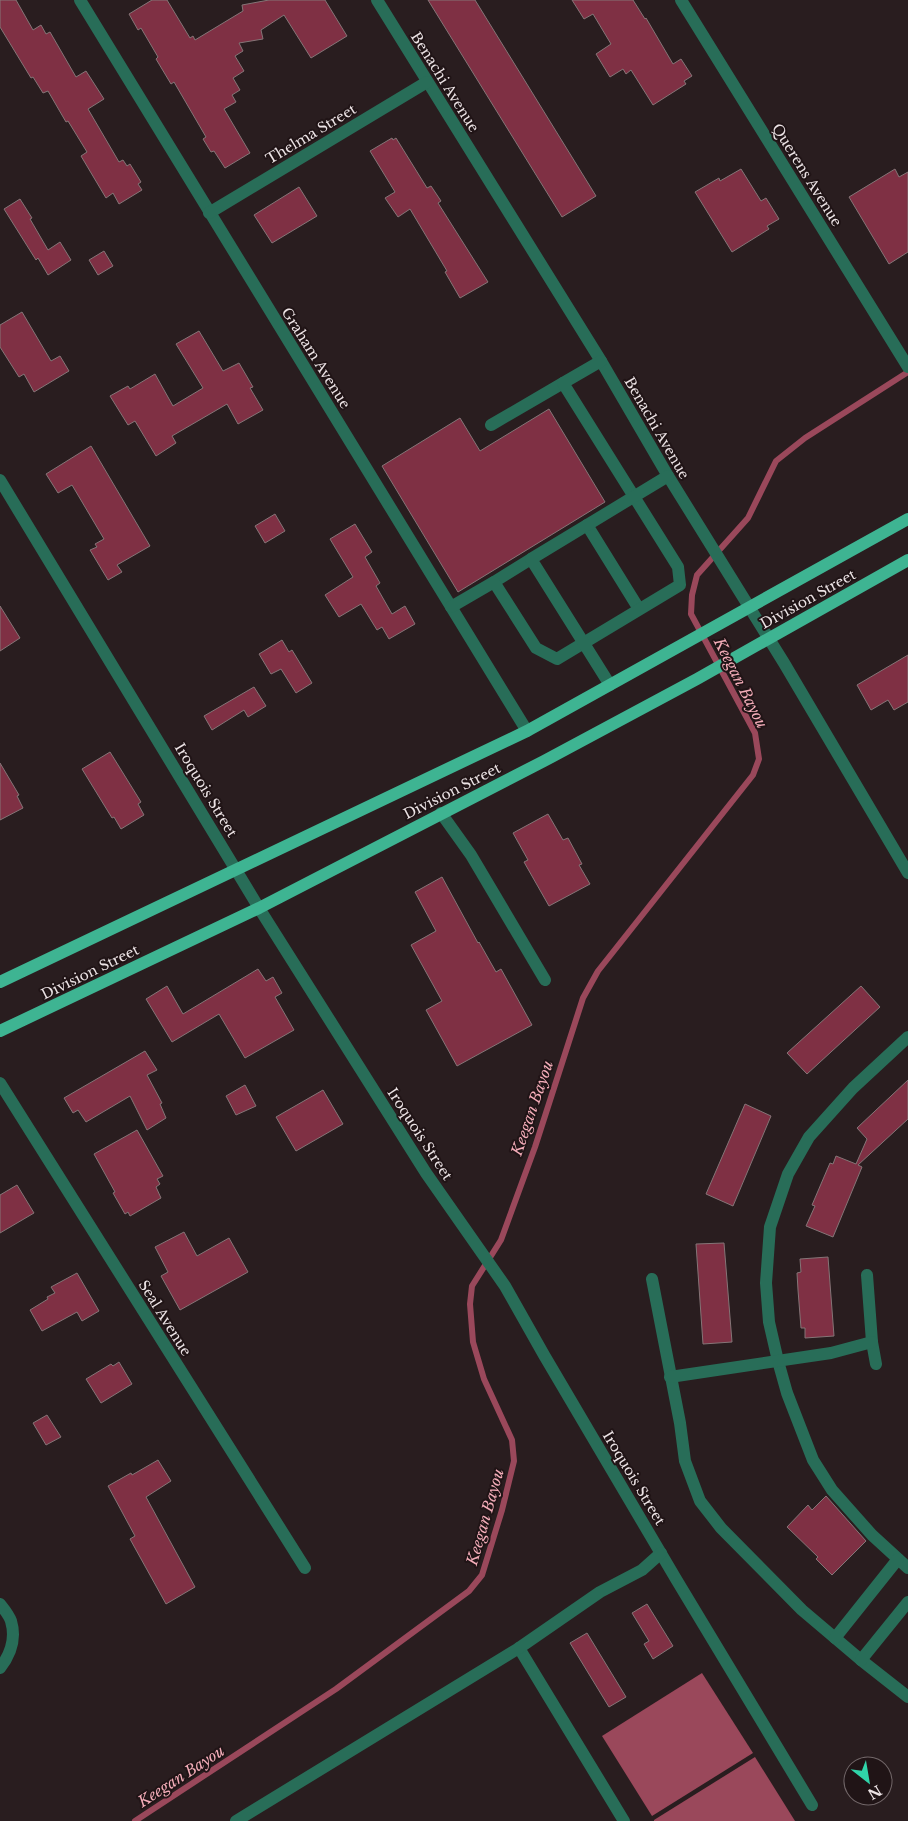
<svg xmlns="http://www.w3.org/2000/svg" width="908" height="1821" viewBox="0 0 908 1821" font-family="'Libre Baskerville',serif">
<style>
.water{fill:#9a485b}
.lines{fill:none;stroke-linecap:round;stroke-linejoin:round}
.stream{stroke:#9a485b;stroke-width:6}
.building{fill:#7f3044;stroke:#857577}
.minor{stroke:#286d58;stroke-width:12}
.major{stroke:#3eb492;stroke-width:12}
.labels{text-anchor:middle;dominant-baseline:central;stroke-width:4;stroke-linejoin:round;paint-order:stroke}
.street-label{font-size:14px;fill:#ece3e5;stroke:#201416}
.water-label{font-size:15px;font-style:italic;fill:#f4adb9;stroke:#201416}
</style>
<rect width="100%" height="100%" fill="#291d1f"/>
<g class="water">
<polygon points="702,1673 753,1753 652,1816 602,1736"/>
<polygon points="755,1757 795,1821 654,1821 654,1820"/>
</g>
<g class="lines">
<polyline class="stream" points="135,1821 336,1689 469,1591 482,1575 502,1510 514,1461 512,1440 484,1379 473,1342 470,1304 472,1286 501,1240 535,1147 583,998 598,971 753,775 759,759 755,733 691,614 692,595 697,575 748,518 776,461 805,438 908,372"/>
</g>
<g class="building">
<polygon points="0,0 16,0 33,30 41,25 46,34 50,32 76,77 86,71 104,99 88,109 119,162 123,160 127,166 130,164 141,182 138,184 142,190 119,204 113,193 106,198 81,156 87,152 68,121 66,122 48,91 43,93 33,77 31,78 0,27"/>
<polygon points="152,0 167,0 190,38 193,36 195,40 243,11 242,5 269,0 325,0 347,36 311,58 284,15 261,30 263,39 239,43 243,51 235,56 244,71 233,78 240,90 232,95 236,102 224,109 250,153 225,168 214,151 211,152 203,139 206,137 174,82 171,84 156,59 158,57 141,28 138,30 129,14"/>
<polygon points="428,0 475,0 596,196 562,217"/>
<polygon points="572,0 633,0 645,19 646,18 673,64 681,59 692,76 684,81 686,84 653,105 631,70 626,74 623,69 610,77 596,54 611,44 593,14 584,19"/>
<polygon points="392,138 393,140 396,138 427,188 431,186 441,201 438,203 488,282 460,298 445,272 447,271 410,209 398,217 385,198 395,192 370,151"/>
<polygon points="741,169 761,201 766,198 779,219 767,226 769,229 732,252 695,192 719,178 720,181"/>
<polygon points="895,169 899,177 908,172 908,252 889,264 849,197"/>
<polygon points="299,187 317,216 272,243 254,215"/>
<polygon points="20,199 32,218 30,219 48,250 60,242 71,260 48,275 38,258 36,260 4,209"/>
<polygon points="104,251 113,266 98,275 89,260"/>
<polygon points="22,312 51,361 60,356 69,371 34,392 24,374 19,377 0,347 0,325"/>
<polygon points="199,331 223,371 239,363 253,387 250,388 263,410 238,424 227,404 172,436 176,443 156,456 135,421 128,425 110,396 128,386 130,389 155,374 173,406 203,388 176,344"/>
<polygon points="549,409 605,502 458,592 382,466 460,418 480,451"/>
<polygon points="91,446 150,546 117,565 122,572 108,580 90,550 97,547 95,544 104,539 72,485 58,493 46,474"/>
<polygon points="275,514 285,531 265,543 255,526"/>
<polygon points="355,524 372,552 365,557 380,583 376,586 392,614 405,606 415,624 389,639 382,627 377,630 361,604 339,617 325,595 353,577 330,539"/>
<polygon points="0,606 20,638 0,651"/>
<polygon points="282,640 289,652 292,650 312,683 296,693 281,669 271,674 259,654"/>
<polygon points="908,655 908,702 894,710 888,700 871,710 857,685"/>
<polygon points="254,687 266,706 248,717 244,710 212,730 204,716"/>
<polygon points="110,752 141,802 138,804 144,815 121,829 114,817 112,818 82,769"/>
<polygon points="0,763 19,795 17,796 23,808 0,820"/>
<polygon points="548,814 563,840 568,838 582,864 579,865 590,884 549,906 524,862 528,860 513,833"/>
<polygon points="442,877 478,943 479,942 496,972 501,969 532,1025 457,1066 426,1010 442,1001 411,945 436,931 415,892"/>
<polygon points="258,969 266,981 273,977 282,993 275,997 294,1030 245,1058 219,1014 172,1042 146,999 167,986 183,1014"/>
<polygon points="861,986 880,1007 807,1074 787,1053"/>
<polygon points="145,1051 157,1070 147,1075 162,1103 160,1104 166,1118 147,1130 130,1096 86,1122 78,1110 73,1113 64,1098"/>
<polygon points="908,1080 908,1119 858,1165 862,1167 833,1237 806,1226 815,1206 812,1205 830,1163 833,1164 836,1156 856,1164 867,1139 857,1128"/>
<polygon points="245,1085 256,1106 236,1115 226,1096"/>
<polygon points="323,1090 343,1124 296,1151 276,1117"/>
<polygon points="745,1104 771,1116 733,1206 706,1194"/>
<polygon points="137,1130 163,1176 157,1179 160,1184 156,1187 161,1198 130,1216 128,1212 125,1214 113,1193 115,1192 94,1154"/>
<polygon points="17,1185 34,1213 0,1233 0,1195"/>
<polygon points="184,1232 197,1256 229,1238 248,1272 180,1310 161,1276 168,1272 155,1247"/>
<polygon points="724,1243 732,1342 703,1344 696,1244"/>
<polygon points="828,1257 834,1336 805,1338 805,1328 801,1328 798,1290 797,1273 801,1272 800,1259"/>
<polygon points="77,1273 99,1311 82,1321 77,1312 42,1331 30,1310 48,1299 47,1297 55,1293 51,1287"/>
<polygon points="119,1362 132,1384 101,1403 86,1379 111,1364 113,1366"/>
<polygon points="47,1415 61,1437 46,1445 33,1423"/>
<polygon points="158,1460 171,1481 146,1497 195,1587 166,1604 130,1539 135,1536 108,1486 131,1473 132,1475"/>
<polygon points="826,1496 866,1541 832,1575 816,1559 818,1557 787,1527 808,1505 812,1510"/>
<polygon points="647,1604 673,1646 653,1659 644,1644 649,1641 632,1613"/>
<polygon points="587,1633 626,1697 609,1707 570,1643"/>
</g>
<g class="lines">
<g class="minor">
<polyline points="80,0 527,731"/>
<polyline points="377,0 601,361 668,476 784,663 908,873"/>
<polyline points="681,0 908,367"/>
<polyline points="209,213 427,82"/>
<polyline points="491,425 563,383"/>
<polyline points="0,480 259,908 426,1173 505,1286 544,1355 676,1579 812,1805"/>
<polyline points="587,525 639,609"/>
<polyline points="494,582 531,559"/>
<polyline points="451,607 494,582 536,648 557,659 680,585 678,567 563,383 601,361"/>
<polyline points="610,685 531,559 668,476"/>
<polyline points="441,813 471,855 545,980"/>
<polyline points="908,1037 853,1088 809,1137 788,1174 770,1227 766,1283 769,1322 778,1361 787,1393 813,1460 832,1490 872,1535 908,1568"/>
<polyline points="0,1083 305,1568"/>
<polyline points="867,1275 872,1342 876,1364"/>
<polyline points="652,1279 680,1423 685,1461 700,1501 721,1528 802,1610 861,1660 908,1697"/>
<polyline points="670,1377 831,1353 872,1342"/>
<path d="M0,1604C4,1609 9,1615 11,1621C16,1638 11,1654 0,1668"/>
<polyline points="835,1638 898,1559"/>
<polyline points="519,1648 624,1821"/>
<polyline points="861,1660 908,1602"/>
<polyline points="236,1821 519,1648 600,1592 642,1570 661,1553"/>
</g>
<g class="major">
<polyline points="0,982 527,731 908,519"/>
<polyline points="0,1031 259,908 544,761 697,679 908,560"/>
</g>
</g>
<g class="labels">
<g class="street-label">
<text transform="translate(445 82) rotate(58)">Benachi Avenue</text>
<text transform="translate(311 134) rotate(-31)">Thelma Street</text>
<text transform="translate(807 175) rotate(58)">Querens Avenue</text>
<text transform="translate(316 358) rotate(58)">Graham Avenue</text>
<text transform="translate(657 428) rotate(60)">Benachi Avenue</text>
<text transform="translate(808 599) rotate(-29)">Division Street</text>
<text transform="translate(206 790) rotate(59)">Iroquois Street</text>
<text transform="translate(452 791) rotate(-27)">Division Street</text>
<text transform="translate(90 972) rotate(-26)">Division Street</text>
<text transform="translate(420 1134) rotate(57)">Iroquois Street</text>
<text transform="translate(165 1318) rotate(58)">Seal Avenue</text>
<text transform="translate(634 1478) rotate(59)">Iroquois Street</text>
</g>
<g class="water-label">
<text transform="translate(741 683) rotate(63)">Keegan Bayou</text>
<text transform="translate(532 1108) rotate(-71)">Keegan Bayou</text>
<text transform="translate(485 1517) rotate(-74)">Keegan Bayou</text>
<text transform="translate(181 1776) rotate(-33)">Keegan Bayou</text>
</g>
</g>
<g transform="translate(868 1781) rotate(149)"><circle r="24" fill="#201416" stroke="#726769"/>
<path d="M0-4L9 19L0 12L-9 19Z" fill="#30d4a9"/>
<text y="-8" font-size="14" font-weight="bold" text-anchor="middle" fill="#ece3e5">N</text>
</g>
</svg>
